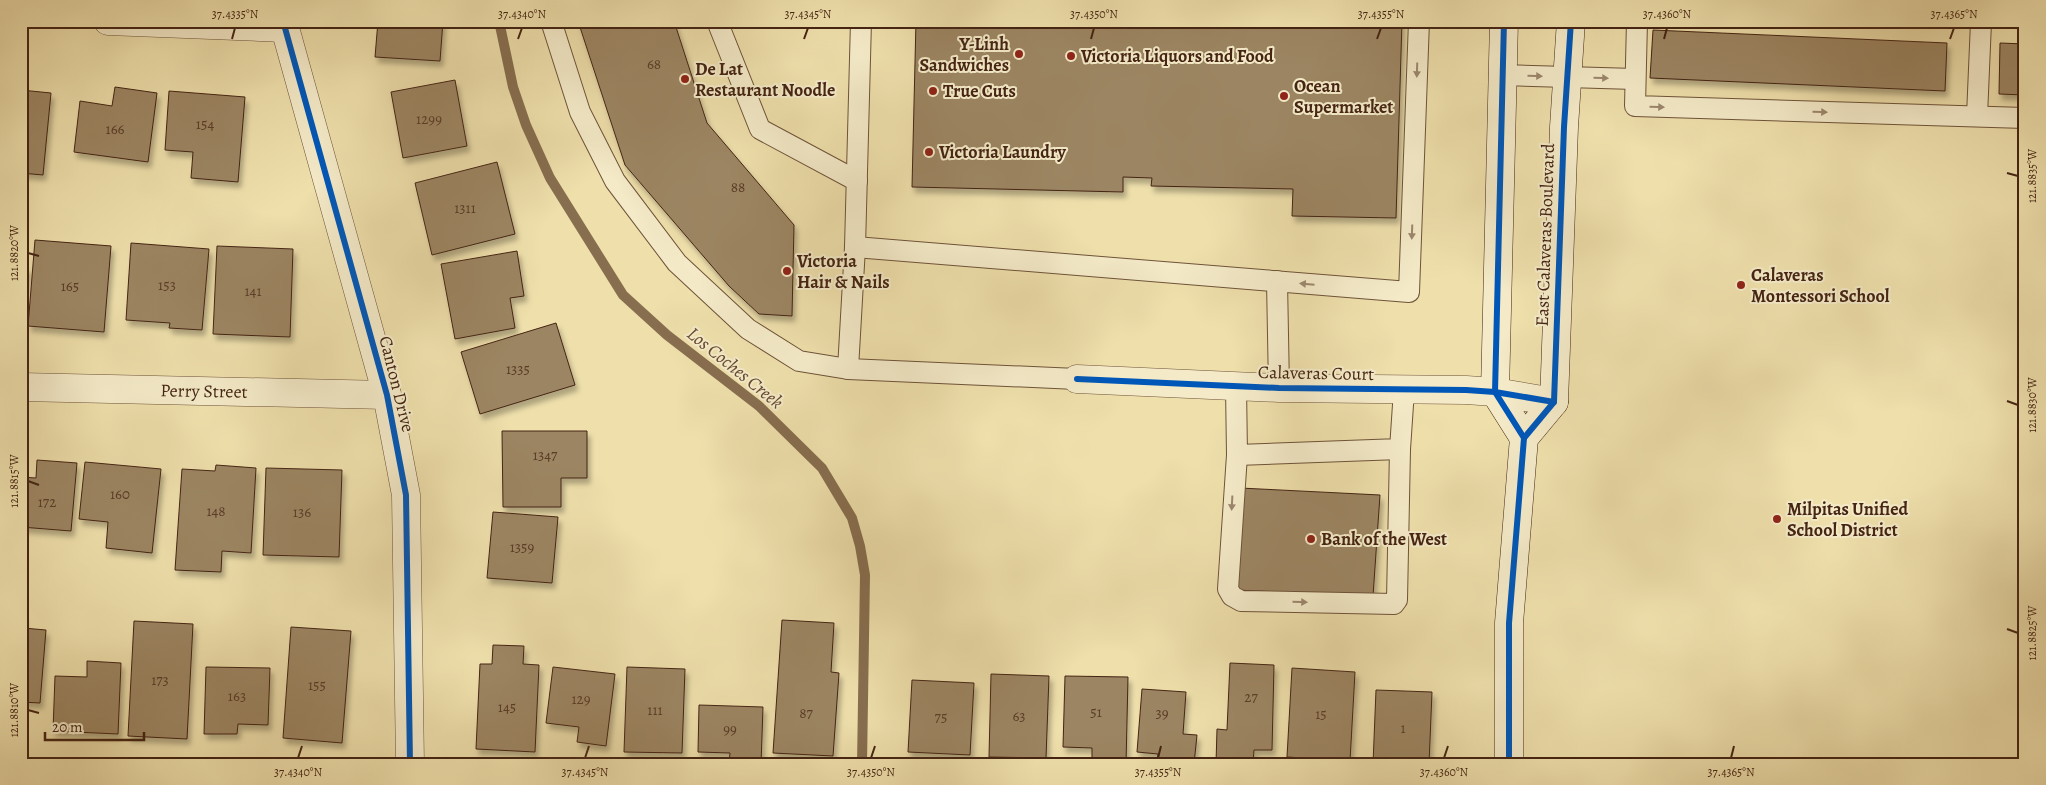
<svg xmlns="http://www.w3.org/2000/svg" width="2046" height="785" viewBox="0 0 2046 785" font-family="Alegreya,serif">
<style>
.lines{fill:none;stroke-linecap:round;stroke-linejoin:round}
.stream{stroke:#876e4f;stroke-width:10}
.building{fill:#9c8562;stroke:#442413;filter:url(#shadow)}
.lane-casing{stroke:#6e5339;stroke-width:22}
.street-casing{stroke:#6e5339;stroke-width:29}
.secondary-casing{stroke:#442413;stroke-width:29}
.lane{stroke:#f4eac8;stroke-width:20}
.street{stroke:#f4eac8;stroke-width:28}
.secondary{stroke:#f4eac8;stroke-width:28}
.cycleway-casing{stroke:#f4eac8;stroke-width:9}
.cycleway{stroke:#0057b8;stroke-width:6}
.oneway{fill:#9c876e}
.ticks{fill:none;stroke:#442413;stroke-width:2}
.poi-dot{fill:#8f2418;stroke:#f4eac8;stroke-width:2}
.labels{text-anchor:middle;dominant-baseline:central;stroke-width:4;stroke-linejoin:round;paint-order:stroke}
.number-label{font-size:15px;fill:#5a3c27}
.poi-label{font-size:18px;font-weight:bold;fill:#442413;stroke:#f4eac8;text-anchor:start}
.street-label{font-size:18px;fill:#442413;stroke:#f4eac8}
.water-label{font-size:19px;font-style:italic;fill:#664931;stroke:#f4eac8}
.neatline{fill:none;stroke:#442413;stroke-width:2}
.ticks-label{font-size:12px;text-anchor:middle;fill:#442413}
</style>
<defs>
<filter id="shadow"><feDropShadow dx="3" dy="5.5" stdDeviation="2.5" flood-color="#0004"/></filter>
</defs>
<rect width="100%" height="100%" fill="#eedfab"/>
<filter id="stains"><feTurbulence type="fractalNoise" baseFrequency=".004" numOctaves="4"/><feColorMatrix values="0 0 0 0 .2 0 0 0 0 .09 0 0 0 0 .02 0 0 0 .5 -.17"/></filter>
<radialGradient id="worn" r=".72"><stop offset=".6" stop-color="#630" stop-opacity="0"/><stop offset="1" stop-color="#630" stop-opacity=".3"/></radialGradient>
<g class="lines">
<polyline class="stream" points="499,21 513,87 526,125 550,178 623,295 667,335 759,406 822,468 852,518 860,546 865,575 862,764"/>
</g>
<g class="building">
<polygon points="378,21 443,21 440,61 375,57"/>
<polygon points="578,21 674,21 707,123 794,225 792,316 759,314 729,286 625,165"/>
<polygon points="916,21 1402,21 1396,218 1292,216 1293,189 1151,186 1152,178 1123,177 1123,192 912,187"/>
<polygon points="1653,30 1947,43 1945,91 1650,78"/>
<polygon points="2000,43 2025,44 2025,95 1999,94"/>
<polygon points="455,80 467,146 403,158 391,92"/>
<polygon points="115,87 157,93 148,162 74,152 80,101 112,106"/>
<polygon points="21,90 51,93 43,175 21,173"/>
<polygon points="169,91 245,97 238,182 191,178 193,152 165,150"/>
<polygon points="497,162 515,234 432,255 415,183"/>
<polygon points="35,240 111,246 104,332 28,326"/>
<polygon points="131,243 209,249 202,330 169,328 170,323 126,320"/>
<polygon points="217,246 293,249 290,337 213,334"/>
<polygon points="517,251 524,296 510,298 515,328 455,339 441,264"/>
<polygon points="21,266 28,268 21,309"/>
<polygon points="556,323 575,385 480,414 461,352"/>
<polygon points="502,431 587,431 587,478 561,478 561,507 503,507"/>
<polygon points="37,460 77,463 71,531 21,527 21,477 36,478"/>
<polygon points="85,462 161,469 152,553 106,548 108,522 79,519"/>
<polygon points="216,465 256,468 251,553 222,551 221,572 175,570 182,469 215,471"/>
<polygon points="266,468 342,470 339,557 263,555"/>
<polygon points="1240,488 1380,495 1373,596 1235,590"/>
<polygon points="493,512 558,517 552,583 487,578"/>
<polygon points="21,617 24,617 23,628 46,630 40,703 21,702"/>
<polygon points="782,620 834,623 831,672 839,673 833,756 773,753"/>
<polygon points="134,621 193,624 187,739 128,736"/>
<polygon points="291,627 351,631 342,743 283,738"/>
<polygon points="493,645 524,646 523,664 539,665 535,752 476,749 480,664 492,664"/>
<polygon points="87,661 121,663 118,734 53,731 55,676 87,677"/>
<polygon points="1230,663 1274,665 1272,750 1254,750 1253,764 1216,764 1217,729 1227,730"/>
<polygon points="206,667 270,668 268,725 238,724 237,734 204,734"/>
<polygon points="553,667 615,674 606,746 577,742 579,727 546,723"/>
<polygon points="627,667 685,669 682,753 624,752"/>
<polygon points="1292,668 1355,672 1350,761 1287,757"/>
<polygon points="991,674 1049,676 1046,758 989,757"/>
<polygon points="1065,676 1128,677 1126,764 1092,764 1092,748 1063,747"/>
<polygon points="912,680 974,683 970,755 908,752"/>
<polygon points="1142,689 1186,692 1183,734 1197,735 1194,764 1157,764 1158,754 1137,752"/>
<polygon points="1376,690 1432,692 1429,764 1373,764"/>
<polygon points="699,705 763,707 761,764 729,764 730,753 698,752"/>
</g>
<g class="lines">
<defs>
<g id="lane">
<polyline points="551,21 580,112 615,181 677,263 748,329 799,361 848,369 1077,379"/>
<polyline points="717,21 760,129 857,181"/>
<polyline points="1637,21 1635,106 2025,118"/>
<polyline points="1502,75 1635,79"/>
<polyline points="1977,116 1981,22"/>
<polyline points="855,247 1409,292 1419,21"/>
<polyline points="1277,281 1279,388"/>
<polyline points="848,369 855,247 861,21"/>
<polyline points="1236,386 1237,455 1400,449 1404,390"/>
<polyline points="1237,455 1228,589 1232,596 1241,601 1394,604 1397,600 1400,449"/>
</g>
<g id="street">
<polyline points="108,21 285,28"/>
<polyline points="285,21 285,28 387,395 406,495 410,764"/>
<polyline points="1077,379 1279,388 1466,390 1495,392 1554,402"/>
<polyline points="21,387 387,395"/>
</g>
<g id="secondary">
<polyline points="1504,21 1495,392 1524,438"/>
<polyline points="1509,764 1509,623 1524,438 1554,402 1564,127 1571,21"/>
</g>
</defs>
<use href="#lane" class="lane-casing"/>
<use href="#street" class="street-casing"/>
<use href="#secondary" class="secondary-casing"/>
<use href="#lane" class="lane"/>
<use href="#street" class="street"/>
<use href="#secondary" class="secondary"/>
<defs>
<g id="cycleway">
<polyline points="285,21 285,28 387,395 406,495 410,764"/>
<polyline points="1504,21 1495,392 1524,438"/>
<polyline points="1077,379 1279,388 1466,390 1495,392 1554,402"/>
<polyline points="1509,764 1509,623 1524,438 1554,402 1564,127 1571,21"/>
</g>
</defs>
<use href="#cycleway" class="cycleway-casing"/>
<use href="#cycleway" class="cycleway"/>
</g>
<defs><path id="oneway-solid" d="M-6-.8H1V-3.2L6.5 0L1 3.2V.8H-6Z" transform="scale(1.25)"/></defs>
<g class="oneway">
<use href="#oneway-solid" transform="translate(1417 70) rotate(92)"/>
<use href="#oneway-solid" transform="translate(1535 76) rotate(1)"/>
<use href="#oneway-solid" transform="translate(1601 78) rotate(2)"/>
<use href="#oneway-solid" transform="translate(1657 107) rotate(2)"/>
<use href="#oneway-solid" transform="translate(1820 112) rotate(2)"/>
<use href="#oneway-solid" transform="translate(1412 232) rotate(92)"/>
<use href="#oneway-solid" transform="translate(1307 284) rotate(-175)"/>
<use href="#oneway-solid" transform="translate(1232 503) rotate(93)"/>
<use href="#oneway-solid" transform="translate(1300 602) rotate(1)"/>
</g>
<path class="ticks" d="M232,39L235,28M518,39L522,28M804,39L808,28M1091,39L1094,28M1377,39L1381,28M1664,39L1667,28M1950,39L1954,28M2007,173L2018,176M28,253L39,256M2007,401L2018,405M28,481L39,485M2007,629L2018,633M28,710L39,713M298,758L302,746M585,758L589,746M871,758L875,746M1158,758L1161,746M1444,758L1448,746M1731,758L1734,746"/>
<g class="poi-dot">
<circle cx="1019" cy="54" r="5"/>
<circle cx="1071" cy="56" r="5"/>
<circle cx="685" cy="79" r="5"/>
<circle cx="933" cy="91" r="5"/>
<circle cx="1284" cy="96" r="5"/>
<circle cx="929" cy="152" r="5"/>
<circle cx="787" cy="271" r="5"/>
<circle cx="1741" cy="285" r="5"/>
<circle cx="1777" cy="519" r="5"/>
<circle cx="1311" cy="539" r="5"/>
</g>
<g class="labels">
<g class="number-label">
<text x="654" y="64">68</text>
<text x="429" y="119">1299</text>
<text x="205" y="124">154</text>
<text x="115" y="129">166</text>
<text x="738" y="187">88</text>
<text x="465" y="208">1311</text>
<text x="167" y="285">153</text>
<text x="70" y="286">165</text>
<text x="253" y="291">141</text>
<text x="518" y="369">1335</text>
<text x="545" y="455">1347</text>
<text x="120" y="494">160</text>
<text x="47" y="502">172</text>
<text x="216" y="511">148</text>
<text x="302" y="512">136</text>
<text x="522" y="547">1359</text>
<text x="160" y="680">173</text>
<text x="317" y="685">155</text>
<text x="237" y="696">163</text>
<text x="1251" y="697">27</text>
<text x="581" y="699">129</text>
<text x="507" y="707">145</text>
<text x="655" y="710">111</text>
<text x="1096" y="712">51</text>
<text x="806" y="713">87</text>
<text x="1162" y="713">39</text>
<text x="1321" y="714">15</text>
<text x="1019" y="716">63</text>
<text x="941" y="717">75</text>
<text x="1403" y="728">1</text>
<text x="730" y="729">99</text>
</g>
<g class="poi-label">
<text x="1009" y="44" text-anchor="end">Y-Linh<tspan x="1009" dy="21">Sandwiches</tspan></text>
<text x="1081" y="56">Victoria Liquors and Food</text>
<text x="695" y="69">De Lat<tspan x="695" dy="21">Restaurant Noodle</tspan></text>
<text x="1294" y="86">Ocean<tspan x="1294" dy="21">Supermarket</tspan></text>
<text x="943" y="91">True Cuts</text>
<text x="939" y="152">Victoria Laundry</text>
<text x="797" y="261">Victoria<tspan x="797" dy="21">Hair &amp; Nails</tspan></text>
<text x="1751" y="275">Calaveras<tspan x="1751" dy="21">Montessori School</tspan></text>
<text x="1787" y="509">Milpitas Unified<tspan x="1787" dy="21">School District</tspan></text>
<text x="1321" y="539">Bank of the West</text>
</g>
<g class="street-label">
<text transform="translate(1545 235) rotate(-88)">East Calaveras Boulevard</text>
<text transform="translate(1316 373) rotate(1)">Calaveras Court</text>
<text transform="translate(397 384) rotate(76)">Canton Drive</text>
<text transform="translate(204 391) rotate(1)">Perry Street</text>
</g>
<g class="water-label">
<text transform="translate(735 368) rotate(39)">Los Coches Creek</text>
</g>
</g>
<rect width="2046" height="785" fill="none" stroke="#eedfab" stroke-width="55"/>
<path d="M45 732v8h99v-8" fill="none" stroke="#442413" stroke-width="2.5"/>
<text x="52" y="732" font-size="15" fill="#442413" stroke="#f4eac8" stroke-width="4" paint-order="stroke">20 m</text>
<rect x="28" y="28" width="1990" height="730" class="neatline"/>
<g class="ticks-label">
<text x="235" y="18">37.4335°N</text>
<text x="522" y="18">37.4340°N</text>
<text x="808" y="18">37.4345°N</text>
<text x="1094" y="18">37.4350°N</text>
<text x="1381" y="18">37.4355°N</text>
<text x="1667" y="18">37.4360°N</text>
<text x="1954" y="18">37.4365°N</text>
<text transform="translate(2032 176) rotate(-90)" y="4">121.8835°W</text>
<text transform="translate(14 253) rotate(-90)" y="4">121.8820°W</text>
<text transform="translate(2032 405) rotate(-90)" y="4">121.8830°W</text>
<text transform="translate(14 481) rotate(-90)" y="4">121.8815°W</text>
<text transform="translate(2032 633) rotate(-90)" y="4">121.8825°W</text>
<text transform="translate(14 710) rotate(-90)" y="4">121.8810°W</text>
<text x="298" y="776">37.4340°N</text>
<text x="585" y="776">37.4345°N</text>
<text x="871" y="776">37.4350°N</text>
<text x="1158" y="776">37.4355°N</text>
<text x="1444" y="776">37.4360°N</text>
<text x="1731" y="776">37.4365°N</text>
</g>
<rect width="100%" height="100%" filter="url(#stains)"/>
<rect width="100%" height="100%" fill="url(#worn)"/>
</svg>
